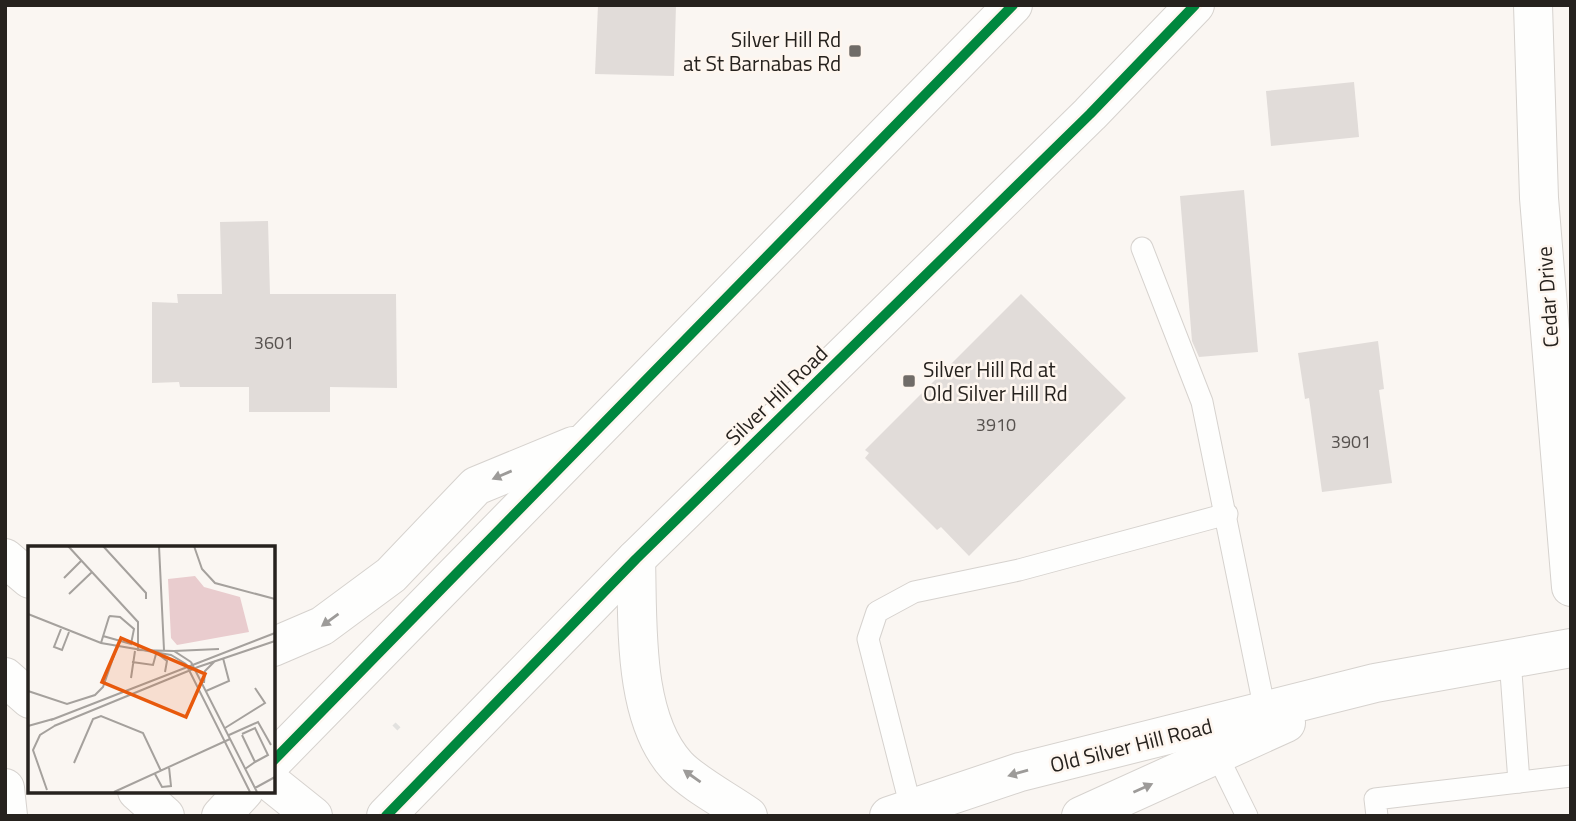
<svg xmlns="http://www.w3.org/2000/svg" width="1576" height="821" viewBox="0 0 1576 821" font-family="'Titillium Web',sans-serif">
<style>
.building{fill:#e1dcd9}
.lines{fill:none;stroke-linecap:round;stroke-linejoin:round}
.service-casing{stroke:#d6d2ce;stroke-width:23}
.minor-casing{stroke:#d6d2ce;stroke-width:40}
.tertiary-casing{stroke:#d6d2ce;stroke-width:40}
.primary-casing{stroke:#d6d2ce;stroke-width:40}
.path{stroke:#e2e1df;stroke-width:4.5;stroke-dasharray:7 3.5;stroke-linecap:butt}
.service{stroke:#fefefd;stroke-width:21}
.minor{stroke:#fefefd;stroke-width:38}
.tertiary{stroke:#fefefd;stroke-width:38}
.primary{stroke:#fefefd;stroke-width:38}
.cycleway-casing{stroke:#fef6ef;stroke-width:15}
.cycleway{stroke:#00873e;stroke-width:10}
.oneway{fill:#9d9b99}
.poi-dot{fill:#706c68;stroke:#fef6ef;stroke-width:2.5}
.labels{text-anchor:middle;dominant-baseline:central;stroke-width:5;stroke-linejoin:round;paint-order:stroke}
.number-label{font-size:18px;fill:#57524f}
.poi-label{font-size:21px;fill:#26221e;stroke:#fef6ef;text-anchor:end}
.street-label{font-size:21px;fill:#26221e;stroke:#fef6ef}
.inset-road{fill:none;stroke:#a5a19d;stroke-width:2}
.view{fill:#e8590c;fill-opacity:0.15;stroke:#e8590c;stroke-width:3.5}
.inset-edge{fill:none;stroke:#26221e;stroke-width:3.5}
</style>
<rect width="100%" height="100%" fill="#faf6f2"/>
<g class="building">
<polygon points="598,5 676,5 674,76 595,74"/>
<polygon points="1354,82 1359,137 1271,146 1266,91"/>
<polygon points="1244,190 1258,352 1199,357 1192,341 1180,196"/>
<polygon points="268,221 270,294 396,294 397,388 330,387 330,412 249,412 249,387 180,387 179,382 152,383 152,302 178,303 177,294 222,294 220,222"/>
<polygon points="1021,294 1126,398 969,556 941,527 937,530 865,458 869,453 865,450"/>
<polygon points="1378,341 1384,389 1379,390 1392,483 1322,492 1309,398 1305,399 1298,353"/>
</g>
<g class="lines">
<defs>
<g id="service">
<polyline points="1142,248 1202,402 1265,711"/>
<polyline points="1510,659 1519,782"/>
<polyline points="1217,755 1247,816"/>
<polyline points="911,808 868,639 877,612 914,592 1019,570 1227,514"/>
<polyline points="1377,816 1375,799 1571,776"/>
</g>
<polyline id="minor" points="1533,5 1539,198 1571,587"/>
<g id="tertiary">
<polyline points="889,816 1020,772 1375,683 1571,648"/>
<polyline points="1081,816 1286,723"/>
</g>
<g id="primary">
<polyline points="5,558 30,579"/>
<path d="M636,559C638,622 632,717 677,766C694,784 727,801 748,816"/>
<polyline points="273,647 322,626 391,575 476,486 573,446"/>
<polyline points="5,677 30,699"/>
<polyline points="273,761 1013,5"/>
<polyline points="273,784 313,816"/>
<polyline points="5,788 8,816"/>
<polyline points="137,791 165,816"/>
<polyline points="221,816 244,791"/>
<polyline points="386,816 636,559 1090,114 1195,5"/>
</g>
</defs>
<use href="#service" class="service-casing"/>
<use href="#minor" class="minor-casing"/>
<use href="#tertiary" class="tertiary-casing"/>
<use href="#primary" class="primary-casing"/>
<polyline class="path" points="394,724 401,731"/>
<use href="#service" class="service"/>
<use href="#minor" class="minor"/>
<use href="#tertiary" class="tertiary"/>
<use href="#primary" class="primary"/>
<defs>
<g id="cycleway">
<polyline points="273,761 1013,5"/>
<polyline points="386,816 636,559 1090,114 1195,5"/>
</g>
</defs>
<use href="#cycleway" class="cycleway-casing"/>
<use href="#cycleway" class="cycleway"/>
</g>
<defs><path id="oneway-solid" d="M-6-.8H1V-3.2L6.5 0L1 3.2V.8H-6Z" transform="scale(1.75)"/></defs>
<g class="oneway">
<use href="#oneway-solid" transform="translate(502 475) rotate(157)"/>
<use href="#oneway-solid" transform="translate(330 620) rotate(144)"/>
<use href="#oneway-solid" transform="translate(1018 773) rotate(164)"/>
<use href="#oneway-solid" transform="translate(692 776) rotate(-145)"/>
<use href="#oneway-solid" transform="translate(1143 788) rotate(-24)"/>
</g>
<g class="poi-dot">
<rect x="848" y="44" width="14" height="14" rx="3.5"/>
<rect x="902" y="374" width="14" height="14" rx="3.5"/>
</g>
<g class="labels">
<g class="number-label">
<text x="274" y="342">3601</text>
<text x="996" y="424">3910</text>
<text x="1351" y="441">3901</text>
</g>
<g class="poi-label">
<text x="841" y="39">Silver Hill Rd<tspan x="841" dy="24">at St Barnabas Rd</tspan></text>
<text x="923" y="369" text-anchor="start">Silver Hill Rd at<tspan x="923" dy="24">Old Silver Hill Rd</tspan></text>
</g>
<g class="street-label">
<text transform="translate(1547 297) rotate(-94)">Cedar Drive</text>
<text transform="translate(776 395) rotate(-44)">Silver Hill Road</text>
<text transform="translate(1131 745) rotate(-14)">Old Silver Hill Road</text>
</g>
</g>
<g transform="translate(28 546)">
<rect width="247" height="247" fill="#faf6f2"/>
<path d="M167,30L176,41L212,51L221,86L149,99L143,92L140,33Z" fill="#e9ccce"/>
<path class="inset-road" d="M40,0L110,76V104M75,0L118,47V53M131,0L136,104M166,0L174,23L187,37L247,53M36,32L53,15M41,48L64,26M0,68L73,97L143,109L158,118M33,83L26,101L34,104L41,86M73,97L81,71L82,70L92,71L106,83L103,98L75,90M109,104L146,105L163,116M146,105L191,103M130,108L139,115L137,126M104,116L125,119L128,108M163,116L229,246M158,118L222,246M103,132L107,105M176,137L177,125L187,115M0,145L39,158L67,149L75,141L89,101M178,145L201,135L195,112M23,174L247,87M0,180L25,173M26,180L170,121L247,95M197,182L237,157L227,142M214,188L227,182L240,209L227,216M201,189L230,176L243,199M214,189L227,216L217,223M46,217L65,173L73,170L115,187L133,225M127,228L134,241L143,240L141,221M227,242L247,231M19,244L5,204L12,189L28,179M86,246L202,193"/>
<path class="view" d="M93,92L177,128L158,171L74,136Z"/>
<rect width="247" height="247" class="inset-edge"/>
</g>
<rect width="1576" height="821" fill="none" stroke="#26221e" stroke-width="14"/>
</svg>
